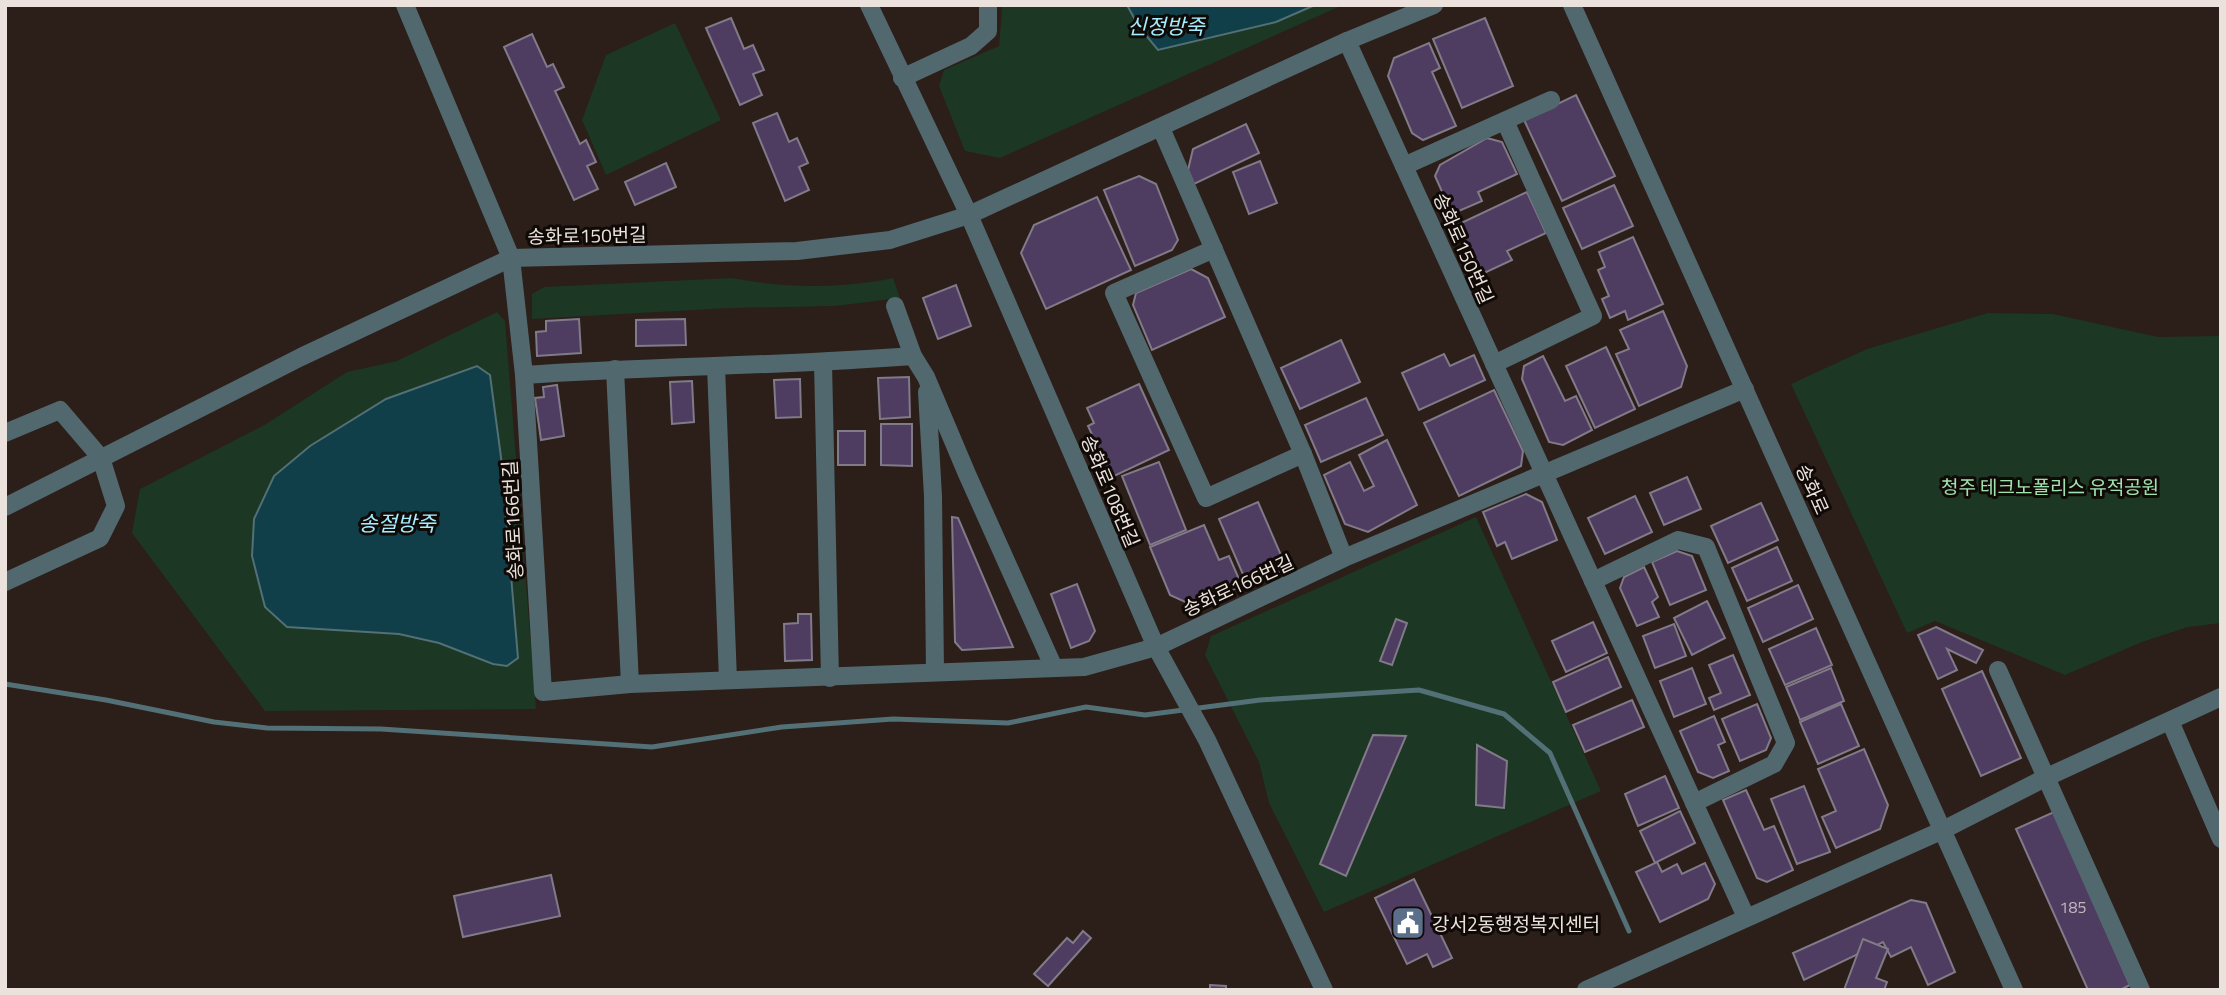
<svg xmlns="http://www.w3.org/2000/svg" width="2226" height="995" viewBox="0 0 2226 995" font-family="'Titillium Web','Noto Sans KR',sans-serif">
<style>
.green{fill:#1c3723}
.water{fill:#103f49;stroke:#527075;stroke-width:2}
.lines{fill:none;stroke-linecap:round;stroke-linejoin:round}
.stream{stroke:#527075;stroke-width:5}
.building{fill:#4e3c61;stroke:#817a89;stroke-width:2}
.minor{stroke:#51686e;stroke-width:18}
.labels{text-anchor:middle;dominant-baseline:central;stroke-width:6;stroke-linejoin:round;paint-order:stroke}
.number-label{font-size:16px;fill:#c4b8be}
.street-label{font-size:19px;fill:#ebe2dd;stroke:#100a07}
.park-label{font-size:19px;fill:#a0e1b0;stroke:#100a07}
.poi-label{font-size:19px;fill:#ebe2dd;stroke:#100a07;text-anchor:start}
.water-label{font-size:21px;font-style:italic;fill:#a4ecff;stroke:#100a07}
</style>
<rect width="100%" height="100%" fill="#2c1e18"/>
<g class="green">
<polygon points="1000,5 1343,5 1000,158 965,151 939,86 944,70 999,46 1002,10"/>
<polygon points="675,23 721,120 606,175 582,120 606,55"/>
<path d="M732,278C785,288 840,289 893,278L900,298L835,306L729,308L532,319V294L544,287Z"/>
<polygon points="497,312 505,321 536,709 265,711 132,533 140,489 266,424 347,372 397,361"/>
<polygon points="1988,313 2053,314 2158,337 2221,336 2221,623 2188,627 2142,642 2065,675 1935,621 1907,633 1791,384 1867,349"/>
<polygon points="1476,517 1601,791 1324,912 1269,803 1259,762 1205,655 1211,636"/>
</g>
<g class="water">
<polygon points="1127,5 1315,5 1276,22 1158,50 1139,27"/>
<polygon points="477,366 490,375 501,457 518,658 507,666 493,664 439,643 399,634 287,627 265,607 252,556 254,519 274,476 310,446 386,399"/>
</g>
<g class="lines">
<polyline class="stream" points="5,684 106,700 214,722 267,728 381,729 652,747 782,727 893,719 1008,723 1086,707 1145,715 1260,700 1419,690 1504,714 1550,753 1629,931"/>
</g>
<g class="building">
<polygon points="731,18 744,49 753,45 764,70 753,74 762,95 740,105 706,28"/>
<polygon points="1485,18 1513,86 1462,108 1433,39"/>
<polygon points="532,34 547,67 553,64 564,87 555,91 580,144 586,140 596,162 587,166 598,189 574,200 504,47"/>
<polygon points="1429,43 1440,68 1432,72 1456,126 1423,140 1412,133 1388,76 1394,58"/>
<polygon points="1576,95 1615,176 1562,201 1524,120"/>
<polygon points="777,113 789,142 797,138 808,163 799,167 809,190 785,201 753,123"/>
<polygon points="1246,124 1259,153 1194,184 1188,170 1193,149"/>
<polygon points="1487,138 1502,142 1517,174 1478,192 1482,201 1452,214 1435,176 1440,165"/>
<polygon points="1260,161 1277,203 1249,214 1233,172"/>
<polygon points="666,163 676,187 635,205 625,182"/>
<polygon points="1139,176 1156,184 1178,240 1172,250 1135,266 1104,190"/>
<polygon points="1614,185 1633,226 1582,249 1563,208"/>
<polygon points="1527,192 1546,233 1507,251 1512,260 1480,275 1457,225"/>
<polygon points="1097,197 1131,270 1046,309 1021,253 1034,225"/>
<polygon points="1633,237 1663,304 1628,320 1625,311 1610,318 1602,299 1609,296 1598,270 1605,267 1599,252"/>
<polygon points="1191,269 1208,278 1225,317 1152,350 1133,305 1136,293"/>
<polygon points="956,285 971,326 938,339 923,298"/>
<polygon points="1663,311 1687,366 1681,387 1639,406 1616,354 1629,349 1620,330"/>
<polygon points="579,319 581,353 537,356 536,332 546,331 546,321"/>
<polygon points="685,319 686,345 636,346 636,320"/>
<polygon points="1341,340 1360,382 1300,409 1281,368"/>
<polygon points="1606,347 1635,409 1595,428 1566,366"/>
<polygon points="1444,354 1450,366 1474,355 1485,380 1419,410 1402,373"/>
<polygon points="1543,356 1565,401 1576,396 1592,430 1563,445 1549,442 1522,379 1524,366"/>
<polygon points="909,377 910,417 880,419 878,378"/>
<polygon points="800,379 801,417 776,418 774,380"/>
<polygon points="692,381 694,422 672,424 670,382"/>
<polygon points="1139,384 1169,450 1112,477 1088,426 1094,423 1087,408"/>
<polygon points="557,385 564,436 541,440 535,398 544,397 543,387"/>
<polygon points="1494,390 1523,451 1521,466 1459,496 1424,423"/>
<polygon points="1366,398 1383,435 1321,462 1305,425"/>
<polygon points="881,424 912,424 912,466 881,465"/>
<rect x="838" y="431" width="27" height="34"/>
<polygon points="1387,440 1417,505 1368,532 1345,524 1324,475 1350,462 1364,491 1374,486 1359,455"/>
<polygon points="1159,462 1186,530 1150,545 1122,476"/>
<polygon points="1687,477 1701,509 1664,525 1650,493"/>
<polygon points="1526,494 1542,502 1557,540 1512,559 1505,542 1497,546 1483,512"/>
<polygon points="1635,496 1652,532 1605,554 1588,518"/>
<polygon points="1258,502 1287,569 1248,586 1219,519"/>
<polygon points="1761,503 1778,540 1728,563 1711,526"/>
<polygon points="952,517 958,518 1013,647 962,650 955,642"/>
<polygon points="1204,525 1219,560 1229,556 1242,586 1194,606 1170,595 1150,547"/>
<polygon points="1777,547 1792,581 1747,601 1732,568"/>
<polygon points="1677,551 1692,556 1706,590 1670,605 1652,562"/>
<polygon points="1644,567 1658,597 1652,602 1659,617 1637,626 1620,588 1624,577"/>
<polygon points="1077,584 1095,631 1089,641 1071,648 1051,594"/>
<polygon points="1798,585 1813,619 1763,642 1748,608"/>
<polygon points="1707,601 1725,638 1692,655 1674,618"/>
<polygon points="798,614 811,614 812,660 785,661 784,624 798,623"/>
<polygon points="1396,619 1407,623 1392,665 1380,661"/>
<polygon points="1593,622 1607,653 1566,672 1552,641"/>
<polygon points="1674,624 1686,656 1655,668 1643,636"/>
<polygon points="1936,627 1983,650 1976,663 1947,649 1957,670 1938,679 1918,635"/>
<polygon points="1816,628 1832,665 1785,685 1769,649"/>
<polygon points="1733,655 1750,695 1714,710 1709,698 1721,693 1709,665"/>
<polygon points="1608,657 1621,687 1566,712 1553,682"/>
<polygon points="1692,668 1706,704 1674,717 1660,681"/>
<polygon points="1831,668 1844,701 1800,720 1786,687"/>
<polygon points="1982,671 2021,758 1981,776 1942,689"/>
<polygon points="1632,700 1644,727 1585,752 1573,725"/>
<polygon points="1757,704 1771,738 1766,750 1740,761 1722,719"/>
<polygon points="1841,704 1859,746 1818,764 1800,722"/>
<polygon points="1714,716 1725,742 1718,745 1729,771 1713,778 1698,772 1680,731"/>
<polygon points="1373,735 1406,736 1346,876 1320,864"/>
<polygon points="1477,745 1507,761 1504,808 1476,805"/>
<polygon points="1864,749 1888,805 1880,829 1836,848 1822,817 1836,811 1818,769"/>
<polygon points="1665,776 1679,808 1638,826 1625,794"/>
<polygon points="1804,786 1830,852 1797,864 1771,799"/>
<polygon points="1746,790 1764,830 1774,826 1793,870 1767,882 1757,878 1723,800"/>
<polygon points="1680,811 1695,843 1655,863 1640,831"/>
<polygon points="2054,812 2130,985 2120,990 2088,990 2016,829"/>
<polygon points="1657,862 1662,872 1677,864 1682,874 1705,863 1715,884 1708,899 1660,922 1636,872"/>
<polygon points="551,875 560,916 463,937 454,896"/>
<polygon points="1414,879 1452,958 1433,967 1427,954 1407,964 1375,898"/>
<polygon points="1911,900 1926,903 1955,972 1928,985 1911,947 1891,957 1883,942 1804,980 1793,953"/>
<polygon points="1083,931 1091,938 1048,986 1034,974 1067,938 1073,943"/>
<polygon points="1863,939 1888,949 1876,978 1887,982 1884,990 1844,990"/>
<polygon points="1210,985 1226,986 1226,990 1210,990"/>
</g>
<g class="lines">
<g class="minor">
<polyline points="405,5 511,258 524,375 543,692 630,684 1084,667 1156,647 1344,558 1745,389"/>
<polyline points="869,5 969,215 1156,647 1207,740 1324,990"/>
<polyline points="1572,5 2014,990"/>
<polyline points="1347,41 1746,917"/>
<polyline points="902,78 971,46 988,31 988,5"/>
<polyline points="1161,128 1303,454 1344,558"/>
<polyline points="1404,166 1551,100"/>
<polyline points="1214,249 1114,293 1206,498 1303,454"/>
<polyline points="895,306 913,356 926,377 967,474 1054,668"/>
<polyline points="823,363 830,678"/>
<polyline points="1494,364 1593,316 1505,121"/>
<polyline points="716,366 728,680"/>
<polyline points="615,369 630,684"/>
<path d="M524,375C654,366 783,366 913,356"/>
<polyline points="927,392 933,496 935,672"/>
<polyline points="5,433 60,410 101,458 116,506 100,538 5,582"/>
<polyline points="5,507 301,357 511,258 797,251 890,240 969,215 1347,41 1434,5"/>
<polyline points="1593,581 1678,540 1706,547 1786,743 1774,764 1694,803"/>
<polyline points="1998,670 2141,990"/>
<polyline points="2170,721 2221,839"/>
<polyline points="1586,990 1943,830 2047,777 2221,697"/>
</g>
</g>
<defs>
<symbol id="civic-square" viewBox="-11 -11 22 22"><rect x="-9" y="-9" width="18" height="18" rx="4" fill="#5c6f8a" stroke="#100a07"/><path d="M-.6-6.5H3V-4.5H.6V-3L4-1V1h2V6H-6V1h2V-1L-.6-3ZM-1.2 2.5V6h2.4V2.5Z" fill="#fff"/></symbol>
</defs>
<g fill-rule="evenodd">
<use href="#civic-square" x="1389" y="904" width="38" height="38"/>
</g>
<g class="labels">
<g class="number-label">
<text x="2073" y="907">185</text>
</g>
<g class="street-label">
<text transform="translate(587 235) rotate(-1)">송화로150번길</text>
<text transform="translate(1464 248) rotate(66)">송화로150번길</text>
<text transform="translate(1813 489) rotate(66)">송화로</text>
<text transform="translate(1111 491) rotate(67)">송화로108번길</text>
<text transform="translate(512 520) rotate(-93)">송화로166번길</text>
<text transform="translate(1238 585) rotate(-25)">송화로166번길</text>
</g>
<g class="park-label">
<text x="2050" y="486">청주 테크노폴리스 유적공원</text>
</g>
<g class="poi-label">
<text x="1432" y="923">강서2동행정복지센터</text>
</g>
<g class="water-label">
<text x="1166" y="26">신정방죽</text>
<text x="397" y="523">송절방죽</text>
</g>
</g>
<rect width="2226" height="995" fill="none" stroke="#ebe2dd" stroke-width="14"/>
</svg>
